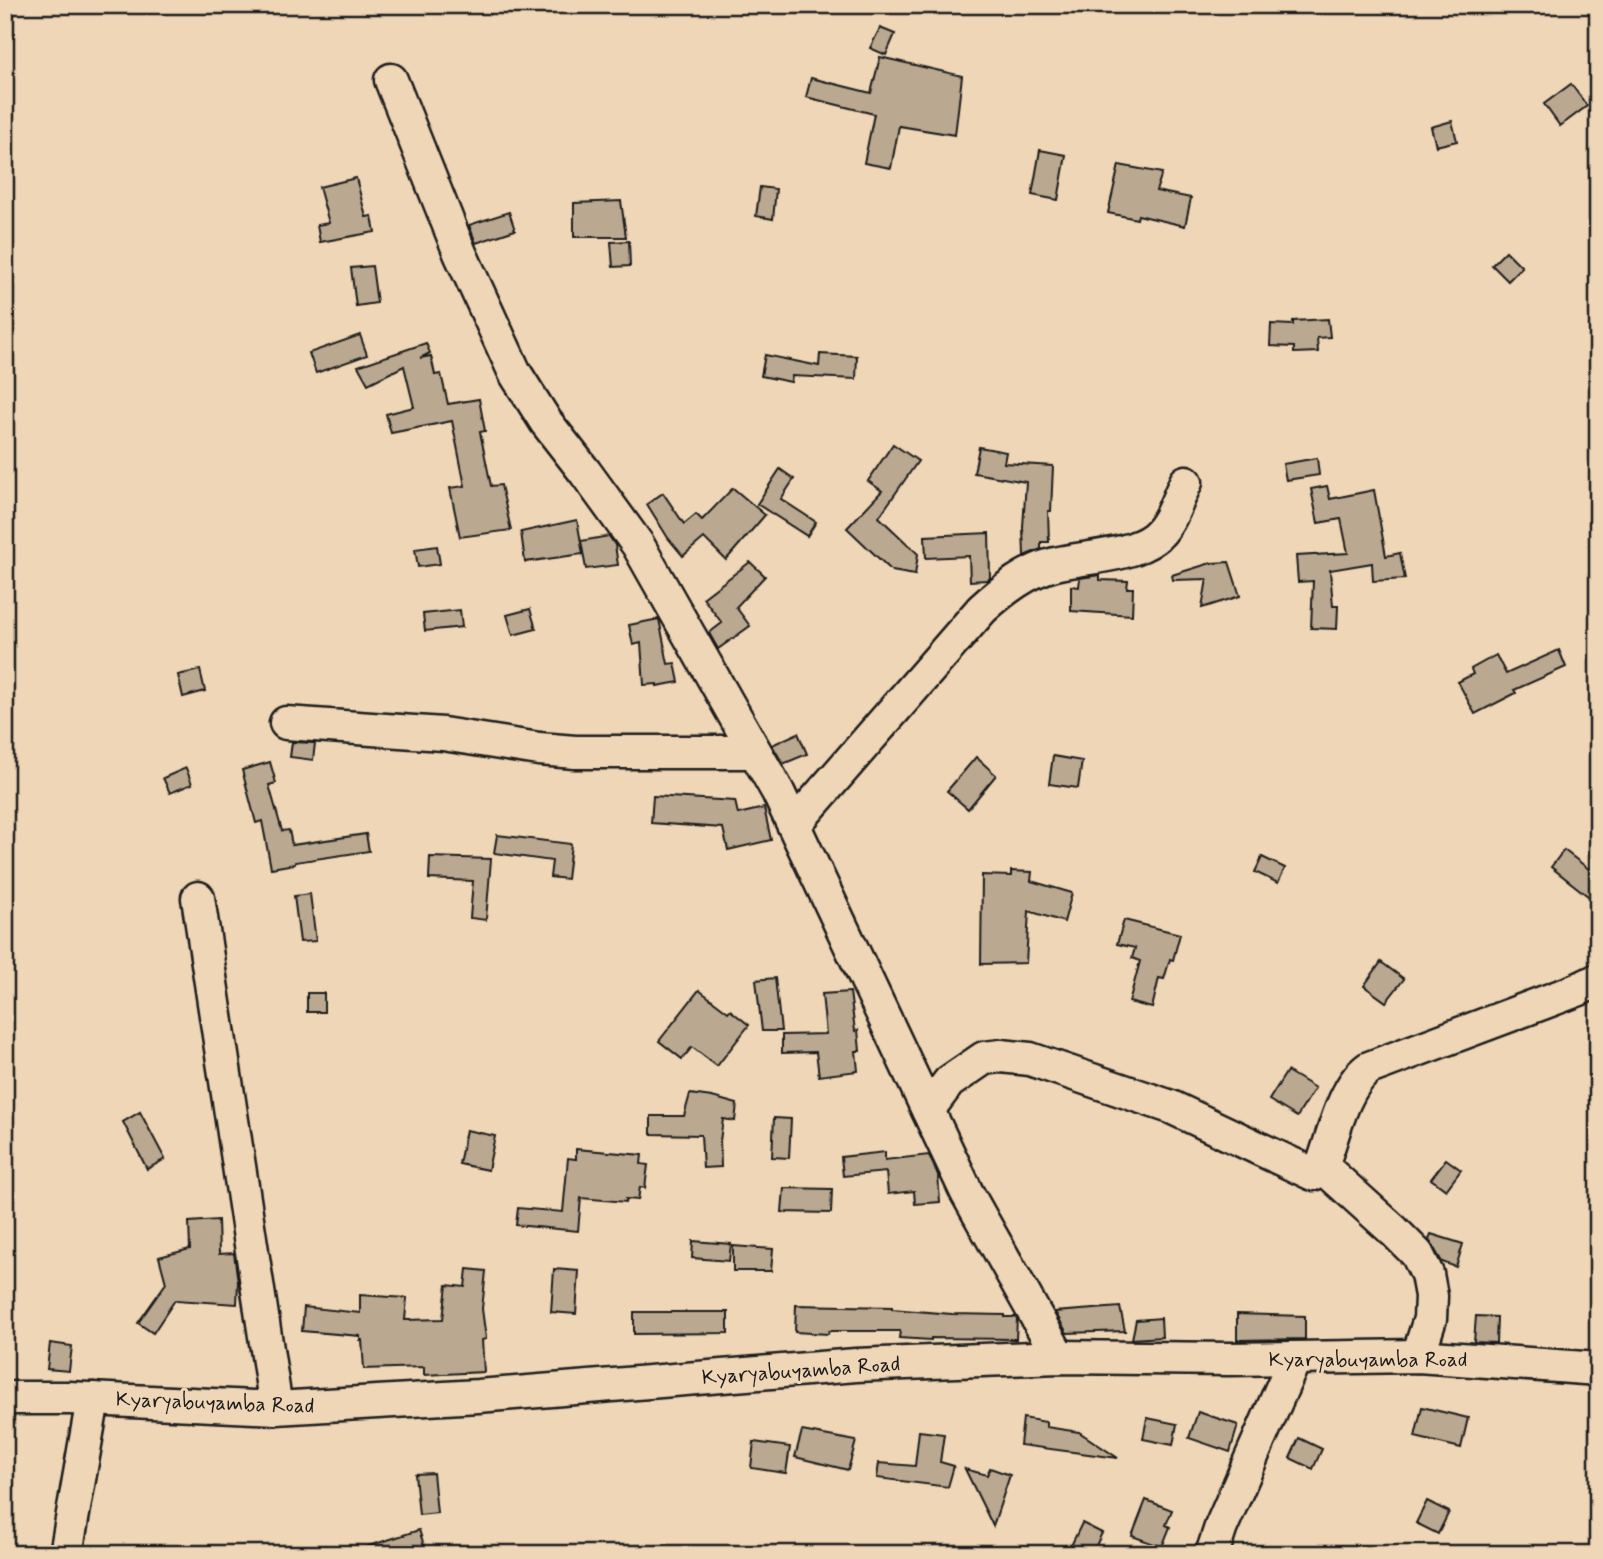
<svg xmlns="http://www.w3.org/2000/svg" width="1603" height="1559" viewBox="0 0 1603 1559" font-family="Mynerve,sans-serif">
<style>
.building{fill:#baa890;stroke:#1c1c1c;stroke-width:2}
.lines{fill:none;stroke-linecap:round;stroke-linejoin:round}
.minor-casing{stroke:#1c1c1c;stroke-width:37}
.minor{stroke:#eed6b6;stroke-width:32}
.labels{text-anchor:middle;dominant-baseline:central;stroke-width:6;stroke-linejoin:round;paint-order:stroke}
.street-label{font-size:21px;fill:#1c1c1c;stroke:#eed6b6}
</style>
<rect width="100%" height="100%" fill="#eed6b6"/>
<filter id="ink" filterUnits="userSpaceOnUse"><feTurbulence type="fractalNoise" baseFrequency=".0143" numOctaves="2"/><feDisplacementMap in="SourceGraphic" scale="14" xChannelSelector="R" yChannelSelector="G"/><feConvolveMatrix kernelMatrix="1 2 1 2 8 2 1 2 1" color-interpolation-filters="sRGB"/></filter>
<g filter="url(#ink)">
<g class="building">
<polygon points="880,28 895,34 886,55 870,48"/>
<polygon points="880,57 962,76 955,135 899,126 891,168 864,163 874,114 806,97 811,78 871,93"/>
<polygon points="1571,84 1587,106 1560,126 1544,104"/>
<polygon points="1452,121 1457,141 1436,146 1431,127"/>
<polygon points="1040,150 1066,155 1058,200 1032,195"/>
<polygon points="1119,165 1162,173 1156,191 1191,198 1185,226 1138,215 1137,219 1108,213"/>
<polygon points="356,178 366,217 372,216 375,232 320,242 317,225 329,223 319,187"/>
<polygon points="760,187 776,189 773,219 756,216"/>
<polygon points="621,201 626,237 574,237 574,203"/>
<polygon points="509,212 515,230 476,243 469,225"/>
<polygon points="629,241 630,266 613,267 611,242"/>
<polygon points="1506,251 1522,267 1508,281 1492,265"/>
<polygon points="372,266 377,303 356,306 351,268"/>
<polygon points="1328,319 1330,337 1317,338 1318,352 1294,353 1294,347 1270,346 1271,324 1293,325 1293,321"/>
<polygon points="360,335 367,355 316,373 309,353"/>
<polygon points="426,343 430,353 420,358 431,356 435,375 441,374 448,404 479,399 485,431 480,432 491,486 501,485 511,530 460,537 450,488 465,486 452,421 391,433 386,414 414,407 404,366 368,384 358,366"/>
<polygon points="820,354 857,356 856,379 792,376 791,382 761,376 765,355 819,366"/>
<polygon points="893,444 918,461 879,517 918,554 915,575 892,571 847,528 882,491 868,481"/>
<polygon points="979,447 1006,452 1004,463 1053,466 1051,511 1048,511 1049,542 1041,542 1041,549 1024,556 1023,527 1026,482 974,473"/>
<polygon points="1317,458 1319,475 1286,480 1283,464"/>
<polygon points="780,469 794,479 781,499 816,522 807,536 757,504"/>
<polygon points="1327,486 1330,499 1374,490 1386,556 1400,553 1405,579 1373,581 1372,563 1330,570 1333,606 1338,606 1337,629 1311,628 1313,581 1298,582 1296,556 1348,553 1341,519 1318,523 1311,489"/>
<polygon points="733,488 765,515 726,560 704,538 683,556 668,538 647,504 663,493 684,524 696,514 702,520"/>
<polygon points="577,520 583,554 525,562 521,532"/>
<polygon points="989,533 990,578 987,580 970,581 969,556 926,558 925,536"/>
<polygon points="609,536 615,545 618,565 586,569 581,541"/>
<polygon points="437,546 440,564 418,567 415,549"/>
<polygon points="750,562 765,576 736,607 750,626 718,649 709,633 722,623 703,598"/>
<polygon points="1229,562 1240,596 1202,608 1207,579 1173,580 1172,575 1211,563"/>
<polygon points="1100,575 1100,580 1128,581 1127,588 1133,588 1132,615 1071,611 1071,586 1079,587 1080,578"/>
<polygon points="530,609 536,629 513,635 507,615"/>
<polygon points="460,610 462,627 425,631 423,614"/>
<polygon points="659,619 668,664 675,663 679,682 657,686 657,684 644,685 641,643 633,645 629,625"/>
<polygon points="1559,650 1566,667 1514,690 1516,693 1475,714 1458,682 1473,674 1471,669 1496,655 1506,674"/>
<polygon points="200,670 205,691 183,697 178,675"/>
<polygon points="798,733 807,754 783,764 772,745"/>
<polygon points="292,742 315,743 313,760 290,757"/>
<polygon points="1053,756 1082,761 1078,788 1049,784"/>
<polygon points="976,757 996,775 968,809 947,791"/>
<polygon points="270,762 276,783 269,785 282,831 289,830 292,845 366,834 369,851 295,862 295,864 271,868 262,821 256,823 242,770"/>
<polygon points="186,768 192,784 170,793 163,778"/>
<polygon points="653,796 735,801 738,814 764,808 771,840 728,850 723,828 651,823"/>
<polygon points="497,835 571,844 567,879 550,877 552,861 494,853"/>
<polygon points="1564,850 1598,876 1598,904 1551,867"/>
<polygon points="430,857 491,859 486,920 470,918 473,881 429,879"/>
<polygon points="1262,857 1285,868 1278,883 1255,872"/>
<polygon points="1011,871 1032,872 1031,881 1072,893 1064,922 1029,911 1026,963 981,964 982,875 1011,876"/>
<polygon points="310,894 316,941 300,942 294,896"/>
<polygon points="1124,920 1180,934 1173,960 1170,959 1164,979 1159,978 1152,1008 1129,1002 1140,961 1132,958 1135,948 1117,944"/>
<polygon points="1381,962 1404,979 1386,1002 1364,986"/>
<polygon points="775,978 781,1031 762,1031 756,980"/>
<polygon points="699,990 728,1012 730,1010 749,1025 717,1066 692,1047 682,1059 659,1041"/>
<polygon points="850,992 855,1031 858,1030 860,1051 856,1051 858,1071 819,1076 816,1052 782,1053 782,1035 826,1034 822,994"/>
<rect x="307" y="993" width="17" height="19"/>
<polygon points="1287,1071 1315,1088 1297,1117 1269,1100"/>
<polygon points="690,1094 712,1097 737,1104 735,1121 723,1119 720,1141 721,1167 703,1168 701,1135 651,1134 651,1116 684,1116"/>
<polygon points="140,1112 165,1159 147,1169 123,1122"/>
<polygon points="774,1118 791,1119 789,1158 772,1157"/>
<polygon points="466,1130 495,1136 488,1170 459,1164"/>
<polygon points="576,1149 642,1155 641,1164 648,1165 645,1188 640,1187 638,1200 626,1199 626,1202 581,1198 578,1231 516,1225 518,1208 563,1212 568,1158 576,1159"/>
<polygon points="885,1152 885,1160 929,1155 938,1175 940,1202 915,1204 914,1191 888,1194 886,1172 843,1176 841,1157"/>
<polygon points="1446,1159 1461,1170 1446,1190 1431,1179"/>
<polygon points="784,1188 832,1189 831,1213 782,1212"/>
<polygon points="218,1220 219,1254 234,1253 238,1282 237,1304 175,1300 153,1333 138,1323 166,1283 159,1257 190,1249 189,1222"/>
<polygon points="1431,1234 1463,1244 1456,1267 1442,1262 1429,1240"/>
<polygon points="693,1241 731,1244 729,1261 692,1258"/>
<polygon points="733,1246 773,1249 771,1271 733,1271"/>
<polygon points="467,1269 486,1271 482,1309 486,1339 482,1340 484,1372 424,1375 424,1367 364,1369 362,1340 360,1340 360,1336 302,1331 304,1307 360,1313 360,1295 407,1298 405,1320 443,1319 447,1285 465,1287"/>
<polygon points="554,1269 579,1271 576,1314 551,1312"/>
<polygon points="796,1305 892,1307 892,1309 952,1314 1005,1315 1005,1317 1016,1317 1017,1319 1016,1339 931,1338 931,1340 899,1338 900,1331 829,1331 828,1334 795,1332"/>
<polygon points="1120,1307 1125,1331 1067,1333 1055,1312"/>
<polygon points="634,1312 728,1312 728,1333 634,1334"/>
<polygon points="1237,1314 1305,1316 1305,1339 1237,1340"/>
<polygon points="1476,1316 1497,1317 1496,1343 1474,1342"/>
<polygon points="1161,1318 1162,1337 1132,1339 1136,1320"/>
<polygon points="50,1343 72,1346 69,1371 47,1369"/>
<polygon points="1422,1407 1468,1418 1461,1448 1415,1437"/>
<polygon points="1198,1412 1238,1425 1230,1452 1189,1438"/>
<polygon points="1023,1418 1046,1422 1046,1427 1079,1432 1118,1458 1020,1445"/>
<polygon points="1147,1418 1177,1424 1173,1445 1143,1439"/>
<polygon points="802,1431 856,1441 848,1470 795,1457"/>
<polygon points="919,1431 944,1434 940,1462 954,1466 948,1487 877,1478 879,1463 915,1466"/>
<polygon points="1299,1438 1322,1449 1313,1469 1290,1458"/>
<polygon points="754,1442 790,1447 786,1473 751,1468"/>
<polygon points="990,1468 1010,1475 993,1526 965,1469 987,1475"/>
<polygon points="433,1473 437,1513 419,1515 415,1474"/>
<polygon points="1146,1500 1172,1510 1166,1525 1170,1527 1162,1547 1132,1536"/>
<polygon points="1427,1501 1449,1512 1438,1534 1416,1523"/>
<polygon points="1082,1523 1102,1533 1092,1554 1067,1554"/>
<polygon points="419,1530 427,1554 356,1554 356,1550"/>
</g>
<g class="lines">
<defs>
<g id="minor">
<polyline points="391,80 460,253 515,373 546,422 585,472 638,545 778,792 967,1193 1059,1357"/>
<polyline points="286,723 443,734 539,749 575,752 754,752"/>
<path d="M794,825L982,609C1003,590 1027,571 1055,564C1084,557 1131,556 1154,538C1170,526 1177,500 1186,482"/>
<polyline points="198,898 276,1408"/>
<polyline points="928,1110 949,1082 984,1058 1001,1056 1030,1059 1171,1107 1313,1174 1322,1166 1394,1231 1417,1254 1427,1274 1431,1296 1430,1319 1418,1356"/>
<path d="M1322,1166C1333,1137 1343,1086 1369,1068L1577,990L1598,980"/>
<polyline points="5,1398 69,1398 276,1408 478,1396 856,1365 1059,1357 1229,1359 1418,1356 1598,1369"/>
<polyline points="66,1554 93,1399"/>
<polyline points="1212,1554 1221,1527 1295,1358"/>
</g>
</defs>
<use href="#minor" class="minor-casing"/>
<use href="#minor" class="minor"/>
</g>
</g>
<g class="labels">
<g class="street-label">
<text x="1368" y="1360">Kyaryabuyamba Road</text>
<text transform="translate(801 1371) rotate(-4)">Kyaryabuyamba Road</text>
<text transform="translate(215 1403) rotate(2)">Kyaryabuyamba Road</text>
</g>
</g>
<rect width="1603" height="1559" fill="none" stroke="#eed6b6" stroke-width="28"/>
<rect x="14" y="14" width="1575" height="1531" fill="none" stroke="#1c1c1c" stroke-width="2.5" filter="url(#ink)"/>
</svg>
